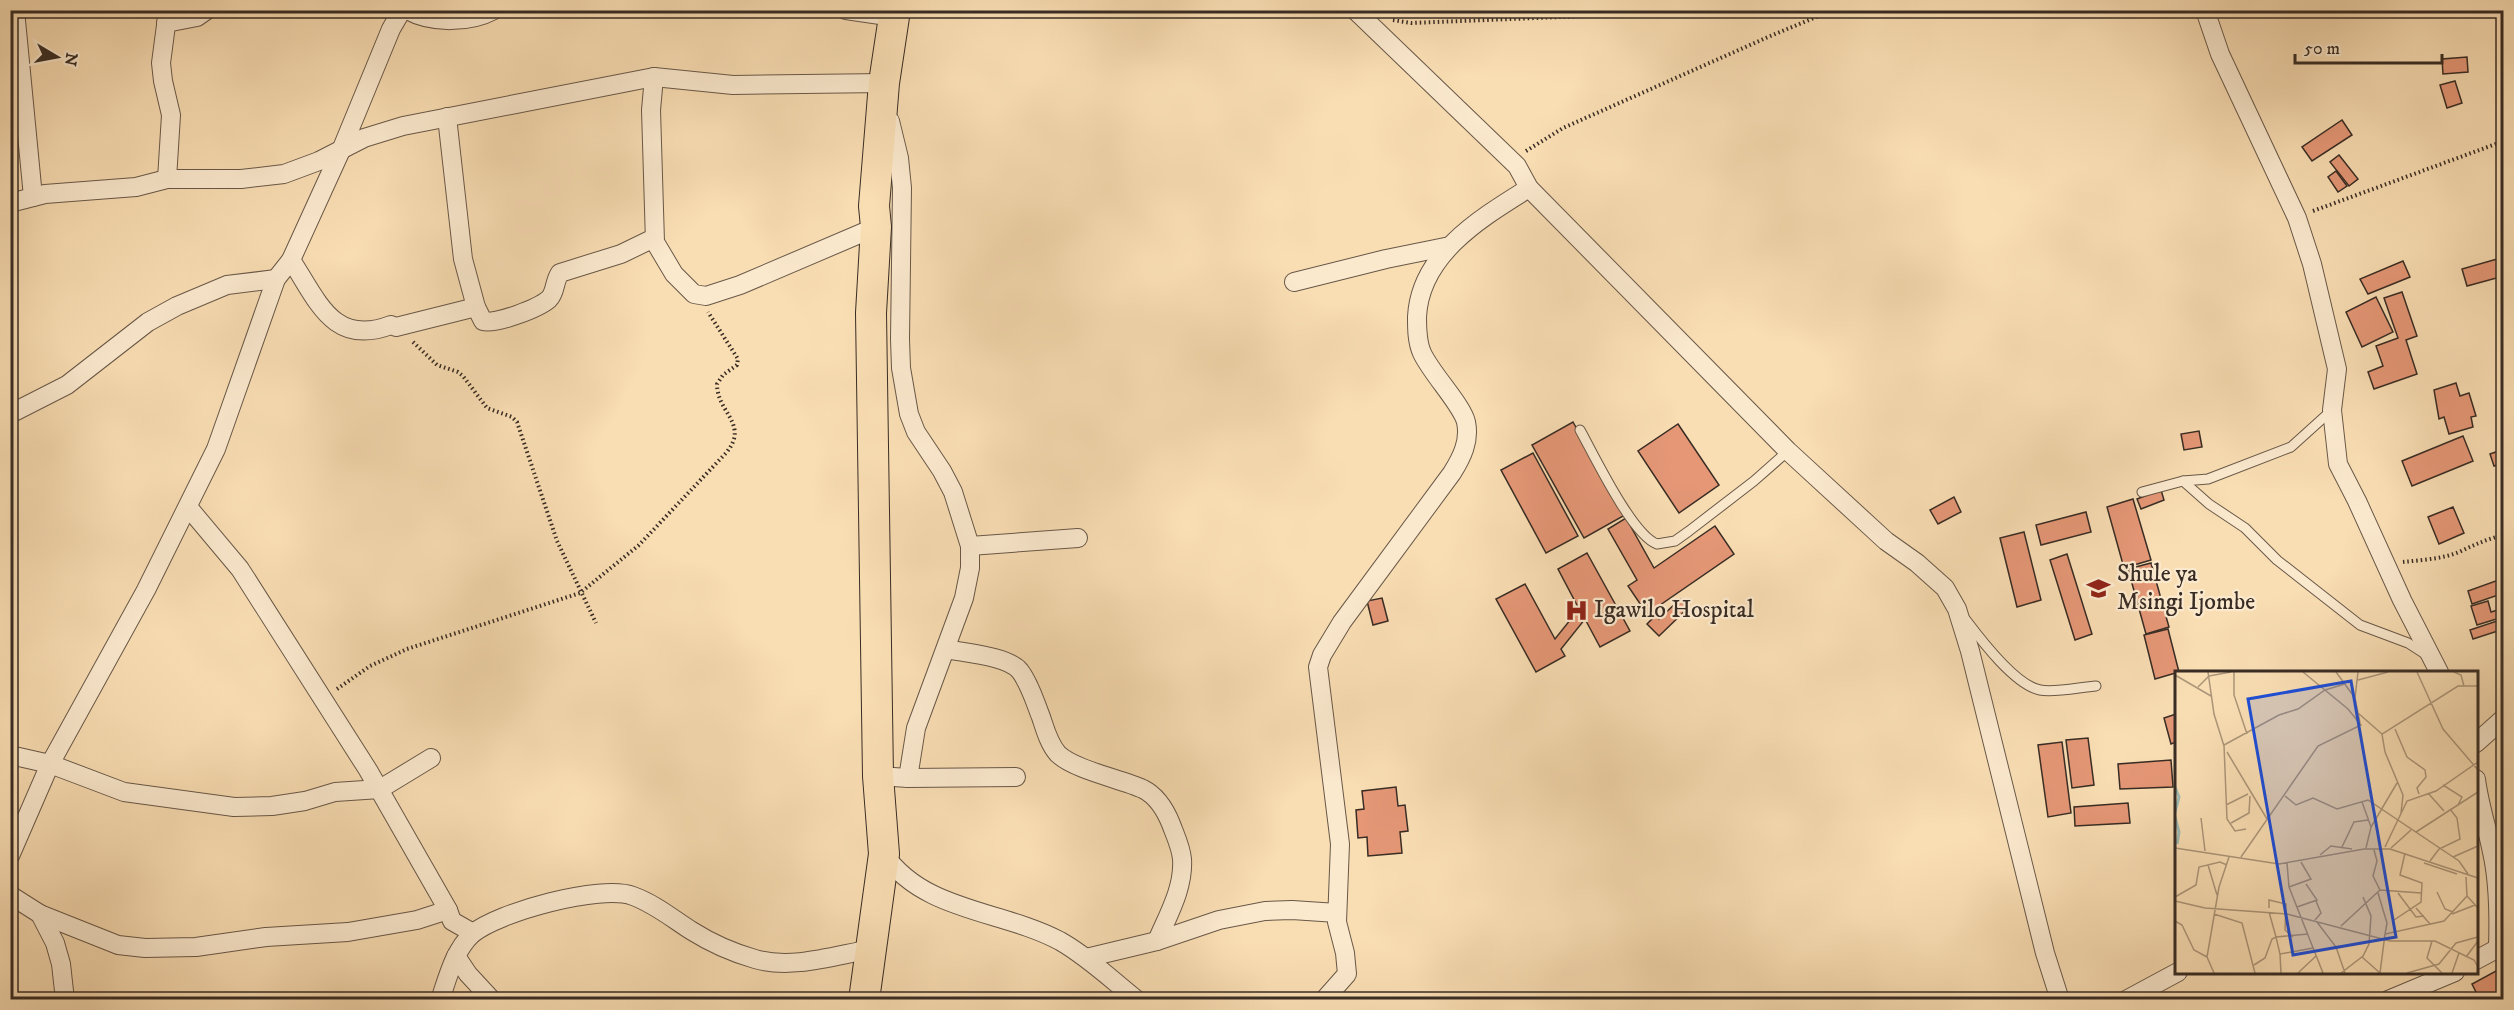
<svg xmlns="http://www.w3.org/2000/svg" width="2514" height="1010" viewBox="0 0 2514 1010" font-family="'IM FELL DW Pica',serif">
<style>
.building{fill:#e59776;stroke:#382c24;stroke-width:1.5}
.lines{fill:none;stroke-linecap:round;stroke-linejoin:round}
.service-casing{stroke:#685848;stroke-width:11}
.minor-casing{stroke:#685848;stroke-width:20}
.trunk-casing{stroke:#382c24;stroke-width:32}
.path{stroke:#382c24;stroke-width:4;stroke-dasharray:1.5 3;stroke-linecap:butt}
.service{stroke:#fbe9ce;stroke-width:9}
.minor{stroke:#fbe9ce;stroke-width:18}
.trunk{stroke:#f9ddb3;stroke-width:30}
.labels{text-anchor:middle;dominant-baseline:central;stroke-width:4.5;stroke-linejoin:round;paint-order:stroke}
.poi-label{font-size:24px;fill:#382c24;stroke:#fbe9ce;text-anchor:start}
.inset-river{fill:none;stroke:#9fbbb4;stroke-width:3}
.inset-road{fill:none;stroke:#ac967a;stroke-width:1.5}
.view{fill:#1d4ed8;fill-opacity:0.15;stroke:#1d4ed8;stroke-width:3}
.inset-edge{fill:none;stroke:#382c24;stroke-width:3}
</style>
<rect width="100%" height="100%" fill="#f9ddb3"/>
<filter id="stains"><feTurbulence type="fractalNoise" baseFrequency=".00333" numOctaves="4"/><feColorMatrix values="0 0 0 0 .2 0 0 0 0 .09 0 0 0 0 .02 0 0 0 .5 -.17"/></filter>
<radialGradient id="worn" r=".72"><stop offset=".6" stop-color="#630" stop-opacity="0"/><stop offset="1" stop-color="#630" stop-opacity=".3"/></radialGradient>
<g class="building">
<polygon points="2467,57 2468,72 2443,74 2442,59"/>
<polygon points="2455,81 2462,103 2447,108 2440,85"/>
<polygon points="2342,120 2352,135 2312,161 2302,147"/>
<polygon points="2339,155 2358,179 2349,186 2330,162"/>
<polygon points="2336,171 2347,186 2338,192 2328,177"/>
<polygon points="2504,257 2504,276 2467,286 2462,269"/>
<polygon points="2403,261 2410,277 2368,294 2360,279"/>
<polygon points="2402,292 2417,336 2406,340 2417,374 2374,389 2368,372 2383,366 2376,346 2398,338 2384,298"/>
<polygon points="2376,297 2393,332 2362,347 2346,312"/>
<polygon points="2456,383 2460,396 2469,393 2476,416 2471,417 2473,427 2449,434 2444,417 2439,419 2434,390"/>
<polygon points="1573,422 1625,515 1584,538 1532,445"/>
<polygon points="1678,424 1719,485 1679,513 1638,451"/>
<polygon points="2199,431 2202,447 2184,450 2181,434"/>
<polygon points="2463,436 2473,461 2412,486 2402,461"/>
<polygon points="2504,449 2504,463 2494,466 2490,454"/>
<polygon points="1533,453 1578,536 1546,553 1501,470"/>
<polygon points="2161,490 2164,500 2141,509 2137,499"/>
<polygon points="1954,497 1961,512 1938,524 1930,510"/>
<polygon points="2133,499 2151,560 2124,568 2107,507"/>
<polygon points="2453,507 2464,533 2439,544 2428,517"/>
<polygon points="2086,512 2091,532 2041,545 2036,525"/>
<polygon points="1626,518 1654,568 1715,526 1734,554 1647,614 1628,586 1637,580 1608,529"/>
<polygon points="2024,532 2041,600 2017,607 2000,538"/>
<polygon points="1587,553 1630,631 1600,647 1585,619 1561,649 1565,656 1536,672 1496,599 1525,584 1555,639 1579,609 1558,569"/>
<polygon points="2067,554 2092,634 2075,640 2050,560"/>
<polygon points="2151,563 2169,627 2146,634 2128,569"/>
<polygon points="2504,578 2504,593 2472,604 2468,591"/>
<polygon points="1382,598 1388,621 1373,625 1367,601"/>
<polygon points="1680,599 1688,608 1659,636 1647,624 1656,615 1659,619"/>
<polygon points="2488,601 2491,612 2501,609 2503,617 2477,625 2471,606"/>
<polygon points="2503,619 2504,629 2473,639 2470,630"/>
<polygon points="2168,629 2179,672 2155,679 2144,635"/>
<polygon points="2176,714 2176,742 2171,744 2164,718"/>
<polygon points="2088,738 2094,785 2072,788 2066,740"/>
<polygon points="2062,742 2071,813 2048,817 2038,745"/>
<polygon points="2171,760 2173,787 2120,789 2118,764"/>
<polygon points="1396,787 1398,806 1405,805 1408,831 1400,832 1402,853 1368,856 1367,837 1358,838 1356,810 1364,809 1362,791"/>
<polygon points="2128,803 2130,823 2075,826 2074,807"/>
<polygon points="2496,971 2504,986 2504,996 2496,1000 2480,1000 2472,984"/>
</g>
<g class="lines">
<defs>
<g id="service">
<path d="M1580,430C1594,455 1632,535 1657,544L1675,541L1689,531L1754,481L1788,451"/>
<polyline points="2183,481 2209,504 2245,528 2277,560 2360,625 2408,643 2425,654"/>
<polyline points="2142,492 2183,481 2208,479 2291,447 2332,410"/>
<path d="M1966,620C1981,640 2015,685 2040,690C2054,693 2081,687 2096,686"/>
</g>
<g id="minor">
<polyline points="15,10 33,197"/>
<path d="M407,10C432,24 470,23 494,10"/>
<polyline points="846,10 894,17"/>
<polyline points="1355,10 1517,166 1529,188 1788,451 1886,541 1917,563 1945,588 1957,609 1970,651 2045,953 2060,1000"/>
<polyline points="2205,10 2220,54 2297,218 2312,264 2337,369 2332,410 2338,464 2357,501 2402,600 2439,672"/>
<polyline points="166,23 197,17 207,10"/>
<polyline points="654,77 651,110 655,242 674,274 694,294 706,296 740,285 876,227"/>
<path d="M447,117L463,259L476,307L483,321C495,325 539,308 549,299C556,292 554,281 560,273L621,254L654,238"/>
<polyline points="890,121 899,158 902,188 900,339 901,368 909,414 916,432 942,471 953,492 970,546 970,568 964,598 916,728 908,778"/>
<polyline points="167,179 171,115 163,81 161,63 168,10"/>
<polyline points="10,203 45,194 136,187 167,179 241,179 284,174 319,161 364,138 403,126 654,77 733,85 884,83 885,94"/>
<path d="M291,260C318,301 333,347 391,325L396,327L476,307"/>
<polyline points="1294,282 1386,259 1450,246"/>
<polyline points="10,414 67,385 148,322 177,306 227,285 276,279"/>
<polyline points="188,507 240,569 368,770 448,910 452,921 473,933"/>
<polyline points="970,546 1078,538"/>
<path d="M946,649C965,653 1008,656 1020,671C1030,684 1035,702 1041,717C1045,729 1049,744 1058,754C1075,770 1121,779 1143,789C1157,796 1165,809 1171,824C1175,835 1181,847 1182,859C1184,888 1168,915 1157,941"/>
<polyline points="2476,743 2504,718"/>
<polyline points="10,755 50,764 124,792 234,807 272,806 305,801 335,792 380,789 431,758"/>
<polyline points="878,776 908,778 1016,777"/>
<path d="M2476,779C2479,804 2487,827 2492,852C2499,883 2499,917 2498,948"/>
<path d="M884,854C924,912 1002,910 1060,941C1088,957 1112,980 1137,1000"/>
<polyline points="10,856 50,764 146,590 216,449 276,279 291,260 342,148 391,29 402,10"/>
<polyline points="10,895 40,914 55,943 61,964 65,1000"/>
<polyline points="40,914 118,945 145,948 196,947 266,937 348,932 417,920 448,910"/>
<polyline points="456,956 468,974 492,1000"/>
<polyline points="1086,958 1157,941 1219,920 1265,911 1292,910 1337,913"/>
<polyline points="2476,960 2504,945"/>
<path d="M440,1000C448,977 454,951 472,934C498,912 601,884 633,896C655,904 673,919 692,931C711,943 734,953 755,959C792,970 836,955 872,949"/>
<path d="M1324,1000L1347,974L1345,953L1337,922L1340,844L1318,667L1322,655L1342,622L1452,473C1462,457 1470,441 1466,422C1462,405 1431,373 1422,353C1417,342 1417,329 1417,317C1420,254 1481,218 1529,188"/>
<polyline points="2126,1000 2178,972"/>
<polyline points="2388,1000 2455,972"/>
</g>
<polyline id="trunk" points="864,1000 884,854 878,776 871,313 876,227 874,206 884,83 895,10"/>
</defs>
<use href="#service" class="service-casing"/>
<use href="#minor" class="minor-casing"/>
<use href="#trunk" class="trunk-casing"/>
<g class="path">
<polyline points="1792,10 1823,13"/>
<polyline points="1393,20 1411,23 1736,10"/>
<polyline points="1526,151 1563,128 1768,37 1833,10"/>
<polyline points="2313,211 2504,141"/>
<polyline points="413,342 437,365 458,372 463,376 487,408 512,417 517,422 557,541 596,623"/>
<path d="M2403,562C2421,560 2442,559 2459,552C2474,545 2487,539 2504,535"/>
<path d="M337,689L370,666L407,649L580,593L639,545L726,453C750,424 717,413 717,384L723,375L737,365L738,359L708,312"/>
</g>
<use href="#service" class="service"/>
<use href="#minor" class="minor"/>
<use href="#trunk" class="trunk"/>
</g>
<defs>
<symbol id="school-bare" viewBox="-9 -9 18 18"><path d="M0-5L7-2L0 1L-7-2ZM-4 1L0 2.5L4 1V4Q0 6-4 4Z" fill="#8f2418" stroke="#fbe9ce" stroke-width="2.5" paint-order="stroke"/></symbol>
<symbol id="hospital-bare" viewBox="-9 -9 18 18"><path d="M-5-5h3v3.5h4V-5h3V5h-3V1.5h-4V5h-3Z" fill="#8f2418" stroke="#fbe9ce" stroke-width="2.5" paint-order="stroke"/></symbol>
</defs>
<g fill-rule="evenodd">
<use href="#school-bare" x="2082" y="572" width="33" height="33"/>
<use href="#hospital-bare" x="1560" y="594" width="33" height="33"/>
</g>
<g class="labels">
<g class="poi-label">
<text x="2117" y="574">Shule ya<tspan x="2117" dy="28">Msingi Ijombe</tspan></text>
<text x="1594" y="610">Igawilo Hospital</text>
</g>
</g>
<g transform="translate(2175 671)">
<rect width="303" height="303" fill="#f9ddb3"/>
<path class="inset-river" d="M0,116L4,126L0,141M0,146L4,161L2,173"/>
<path class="inset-road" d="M33,1L39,43L49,75M59,1V24L72,63M161,1L180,27M183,1L180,27L185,52M242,1L268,58L303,99M279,1L286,4L289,15M0,4L36,25M183,9L213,1M23,16L34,5L56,1M183,42L207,63M220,58L232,86L250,99L251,106L242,117L244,123M52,81L92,148M268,114L287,126L283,134M253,122L269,140M110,125L121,134L138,127L162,138L193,129L284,190L293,203M187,131L196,156M51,134L73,123M226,142L228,124L210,81L207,63L283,15H303M26,147L30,180M56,152L74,142L75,125M71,158L60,160L52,148L49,74L104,44L123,38L150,19L170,13M241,161L303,121M167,176L179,151L193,149M210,176L232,130L261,120L303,91M0,177L104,193L189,178H215L303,207M191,177L196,156L222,112M216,177L236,159M199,179L202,190L198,205L205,219L246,222M145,184L156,175L177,178M66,186L143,75L186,54L173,38L128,1M278,186L303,175M255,190L264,178L285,168L282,147L275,138M112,192L114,216L148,302M249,192L282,203M33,194L42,224M291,206L292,225L303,237M114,216L136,208L126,191M262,221L270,238L278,241M203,222L212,252L210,263M223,222L241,246L249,245M0,226L21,214L24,196L45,191L52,194M0,230L30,237L112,243L215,270H260L299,289L303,296M122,236L142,229L131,213M94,237V229L111,233L110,259L118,266M241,237L255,253M94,241L101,266L133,263M39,243L67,252L80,302M277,243L300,234M140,249L146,242L141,230M219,249L246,231L247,212L225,204L230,182M0,250L7,254L19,279L32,286M142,251L161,276L170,302M166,255L205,219M257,270L252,287L267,302M187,286L205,302M291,286L303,270M79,294L90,287L97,268L101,266L105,283M39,302L32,286L44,216L54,186M106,302L105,283L138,277M123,302L141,285M166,302L188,285L194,273L196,245L188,226M205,302L210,263L269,250L292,225M232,302L264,293L281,272L303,266M277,302L284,282"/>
<path class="view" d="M176,10L221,266L118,284L73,28Z"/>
<rect width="303" height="303" class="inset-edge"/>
</g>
<rect width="2514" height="1010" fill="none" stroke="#f9ddb3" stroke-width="36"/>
<rect x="12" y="12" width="2490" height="986" fill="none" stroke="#382c24" stroke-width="3"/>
<rect x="18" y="18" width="2478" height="974" fill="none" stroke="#382c24" stroke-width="1.5"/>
<g transform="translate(57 57) rotate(100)" stroke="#fbe9ce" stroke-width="4.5" paint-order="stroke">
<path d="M0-4.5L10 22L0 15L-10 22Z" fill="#382c24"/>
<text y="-9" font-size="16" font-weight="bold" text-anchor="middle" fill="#382c24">N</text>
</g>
<path d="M2295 54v9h147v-9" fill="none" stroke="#382c24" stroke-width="3"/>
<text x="2304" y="54" font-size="18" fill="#382c24" stroke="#fbe9ce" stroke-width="4.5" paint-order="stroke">50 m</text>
<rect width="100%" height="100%" filter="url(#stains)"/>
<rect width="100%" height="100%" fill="url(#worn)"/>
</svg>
